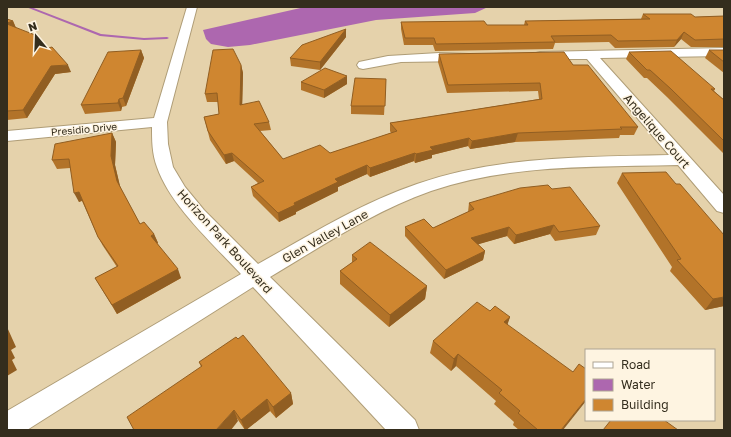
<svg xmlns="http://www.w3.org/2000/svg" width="731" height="437" viewBox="0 0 731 437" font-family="'Golos Text',sans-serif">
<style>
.water{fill:#ad67af}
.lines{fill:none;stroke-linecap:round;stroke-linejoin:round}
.stream{fill:#ad67af;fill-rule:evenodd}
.street-casing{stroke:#af9d77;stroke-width:2}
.street{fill:#fff;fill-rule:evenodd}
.wall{fill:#b27329}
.shaded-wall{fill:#915e22}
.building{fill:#cf8630;stroke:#915e22}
.labels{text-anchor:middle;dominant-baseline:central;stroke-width:3;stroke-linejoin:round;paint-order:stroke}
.far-street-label{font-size:10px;fill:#342d1d;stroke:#fef4e1}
.street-label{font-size:12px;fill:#342d1d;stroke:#fef4e1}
</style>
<rect width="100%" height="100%" fill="#e5d2ab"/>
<polygon class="water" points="305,7 488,7 475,13 376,20 250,45 228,47 211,44 206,39 203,30"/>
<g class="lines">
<polygon class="stream" points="26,7 31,7 101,34 144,38 167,37 169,38 167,39 144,40 100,36"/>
<defs>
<g id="street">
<path d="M187,7H197L167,122L168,144L173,167L185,187L204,210L258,264C310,235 361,203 417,184C498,156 585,157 669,155L587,59H536L534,56L536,53L540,52L724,48V56L600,58L724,195V213L717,211L678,165C595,167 510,164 431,191C374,211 322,246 270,277L415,420L419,430H386L253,287L27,430H7V411L241,274C213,244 170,205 157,167C152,154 152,140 152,127L7,141V131L154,118Z"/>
<polygon points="439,53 469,54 471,57 469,60 465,61 401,62 363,69 359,68 357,65 359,62 388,56"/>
</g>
</defs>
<use href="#street" class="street-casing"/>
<use href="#street" class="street"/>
</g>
<g class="wall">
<polygon points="643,14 695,17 724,16 724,47 691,47 681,39 674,47 615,48 609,42 555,43 553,49 435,51 433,45 404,45 401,29 401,22 487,25 524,25 525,21 641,19"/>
<polygon points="7,19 13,21 16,28 71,72 55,74 27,118 7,120"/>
<polygon points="346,29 346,37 320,70 291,66 290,58"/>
<polygon points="141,50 144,58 126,106 122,107 121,111 85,114 81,105"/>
<polygon points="709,50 724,50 724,73 705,58"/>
<polygon points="629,52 715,89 714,91 724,100 724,154 667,97 647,78 644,78 626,59"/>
<polygon points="439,54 573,65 638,127 634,135 620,135 619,138 515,142 470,149 468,146 432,155 432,158 415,163 414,161 370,177 367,174 338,187 338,191 296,212 296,214 279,222 253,196 251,187 258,183 234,161 226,164 210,140 204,117 219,114 218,102 207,102 205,94 241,65 243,73 242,105 269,122 271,130 260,131 283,159 330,153 391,133 390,131 390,123 539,99 538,91 447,93 438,62"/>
<polygon points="386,79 384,115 351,114 351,106"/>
<polygon points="301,82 347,84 324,98 301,90"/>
<polygon points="112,133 116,142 115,165 120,187 140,224 154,234 158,243 157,243 181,278 117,314 95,278 117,267 103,246 98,237 82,201 79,202 70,168 57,169 52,160"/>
<polygon points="622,173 676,184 724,306 705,310 670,271 672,267 617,183"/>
<polygon points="552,189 600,226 596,235 555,241 550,234 514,244 507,236 478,244 485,251 483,260 444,279 405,236 405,227 433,228 468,212 469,203"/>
<polygon points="352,255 427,286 425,299 389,327 340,284 340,271 352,263"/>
<polygon points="490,311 510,317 507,324 563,430 519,430 513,425 514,422 494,404 496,401 456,366 451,371 430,353 433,341"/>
<polygon points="199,362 291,393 293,404 276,418 270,411 246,430 245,430 201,367"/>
</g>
<g class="shaded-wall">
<polygon points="13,21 16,28 7,27 7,23"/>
<polygon points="346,29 346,37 320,70 320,62"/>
<polygon points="684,32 681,39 674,47 677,40"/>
<polygon points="141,50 144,58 126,106 123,98"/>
<polygon points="68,65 71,72 55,74 27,118 23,110 51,66"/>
<polygon points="241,65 243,73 242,113 240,105"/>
<polygon points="347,76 347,84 324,98 324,90"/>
<polygon points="119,99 122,107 121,111 118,103"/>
<polygon points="112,133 116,142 115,165 121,190 117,181 111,156"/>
<polygon points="518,133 515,142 470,149 472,141"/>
<polygon points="469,138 468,146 432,155 432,158 415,163 416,154 430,147"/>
<polygon points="232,153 234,161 226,164 224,155"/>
<polygon points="415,153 414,161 370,177 370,168"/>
<polygon points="367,165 367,174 338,187 338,191 296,212 296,214 279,222 278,213 294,203 335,179"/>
<polygon points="79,192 83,200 79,202 74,193"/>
<polygon points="554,225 550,234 514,244 516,235"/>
<polygon points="509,227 507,236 469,247 471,238"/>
<polygon points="154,234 158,243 155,245 151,236"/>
<polygon points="485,251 483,260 444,279 446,270"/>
<polygon points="178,269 181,278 117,314 112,305"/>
<polygon points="427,286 425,299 389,327 390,315"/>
<polygon points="724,297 724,306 705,310 713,299"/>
<polygon points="510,317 506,329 504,322"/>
<polygon points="7,327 16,347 11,350 15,358 12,360 17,370 7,376"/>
<polygon points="458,354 456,366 451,371 454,359"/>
<polygon points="291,393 293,404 276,418 273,407"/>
<polygon points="267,399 270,411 246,430 245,430 241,420"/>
<polygon points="586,399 586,401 563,430 561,430"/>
<polygon points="234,410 238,421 231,430 216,430"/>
</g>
<g class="building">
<polygon points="643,14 691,14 695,17 724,16 724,39 695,40 684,32 677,40 618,41 611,35 551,36 555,42 436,44 434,38 405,38 401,22 484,21 487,25 528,25 525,21 650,19"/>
<polygon points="7,19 13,21 7,23"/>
<polygon points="7,24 35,35 48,48 52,47 68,65 51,66 23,110 7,111"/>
<polygon points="346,29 320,62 290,58 302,45"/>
<polygon points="233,49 241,65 240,105 259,101 269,122 254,124 283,159 320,145 330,153 397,131 390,123 542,99 540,83 448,85 439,54 564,52 573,65 588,65 638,127 620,127 622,129 518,133 472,141 469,138 430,147 433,150 416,154 415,153 370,168 367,165 335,179 338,182 294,203 295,205 278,213 251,187 264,181 232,153 224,155 208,131 204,117 219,114 217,93 205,94 213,50"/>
<polygon points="141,50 123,98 119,99 118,103 81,105 108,52"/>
<polygon points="709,50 724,50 724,62"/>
<polygon points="671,51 715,89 711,89 724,100 724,141 671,89 650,70 647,70 629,52"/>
<polygon points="325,68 347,76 324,90 301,82"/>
<polygon points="355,78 386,79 385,106 351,106"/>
<polygon points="112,133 111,156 117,181 140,224 144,222 154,234 151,236 178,269 112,305 95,278 118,266 98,237 79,192 74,193 69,159 52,160 55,144"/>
<polygon points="666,172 676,184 680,184 724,235 724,297 713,299 677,260 681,259 622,173"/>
<polygon points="548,185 552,189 570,187 600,226 559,232 554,225 516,235 509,227 471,238 485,251 446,270 405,227 424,219 433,228 474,209 469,203 520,188"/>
<polygon points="370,242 427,286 390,315 340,271 357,259 352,255"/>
<polygon points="477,302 490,311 495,306 510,317 504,322 573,372 579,364 586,369 586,399 561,430 538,430 518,413 520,411 499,393 502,390 458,354 454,359 433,341"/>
<polygon points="243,335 291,393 273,407 267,399 241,420 234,410 216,430 134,430 127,417 202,366 199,362 236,337 238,339"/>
<polygon points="611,420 664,420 678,430 603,430"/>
</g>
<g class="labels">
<g class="far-street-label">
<text transform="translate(84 129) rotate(-5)">Presidio Drive</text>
</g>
<g class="street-label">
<text transform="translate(657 131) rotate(49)">Angelique Court</text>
<text transform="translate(325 236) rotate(-29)">Glen Valley Lane</text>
<text transform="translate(225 241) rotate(48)">Horizon Park Boulevard</text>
</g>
</g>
<rect width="731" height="437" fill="none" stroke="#342d1d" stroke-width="16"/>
<rect x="585" y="349" width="130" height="72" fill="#fef4e1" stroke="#ada493"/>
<rect x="593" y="362" width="20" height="6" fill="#ffffff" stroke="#ada493"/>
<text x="621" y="369" font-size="12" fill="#342d1d">Road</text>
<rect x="593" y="379" width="20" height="12" fill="#ad67af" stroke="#ada493"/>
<text x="621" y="389" font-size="12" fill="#342d1d">Water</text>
<rect x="593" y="399" width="20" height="12" fill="#cf8630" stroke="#ada493"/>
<text x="621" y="409" font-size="12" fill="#342d1d">Building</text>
<g transform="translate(36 36) rotate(341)" stroke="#fef4e1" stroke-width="3" paint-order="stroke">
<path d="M0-3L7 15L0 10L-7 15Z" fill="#342d1d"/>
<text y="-6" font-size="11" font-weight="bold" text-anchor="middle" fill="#342d1d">N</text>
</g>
</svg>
